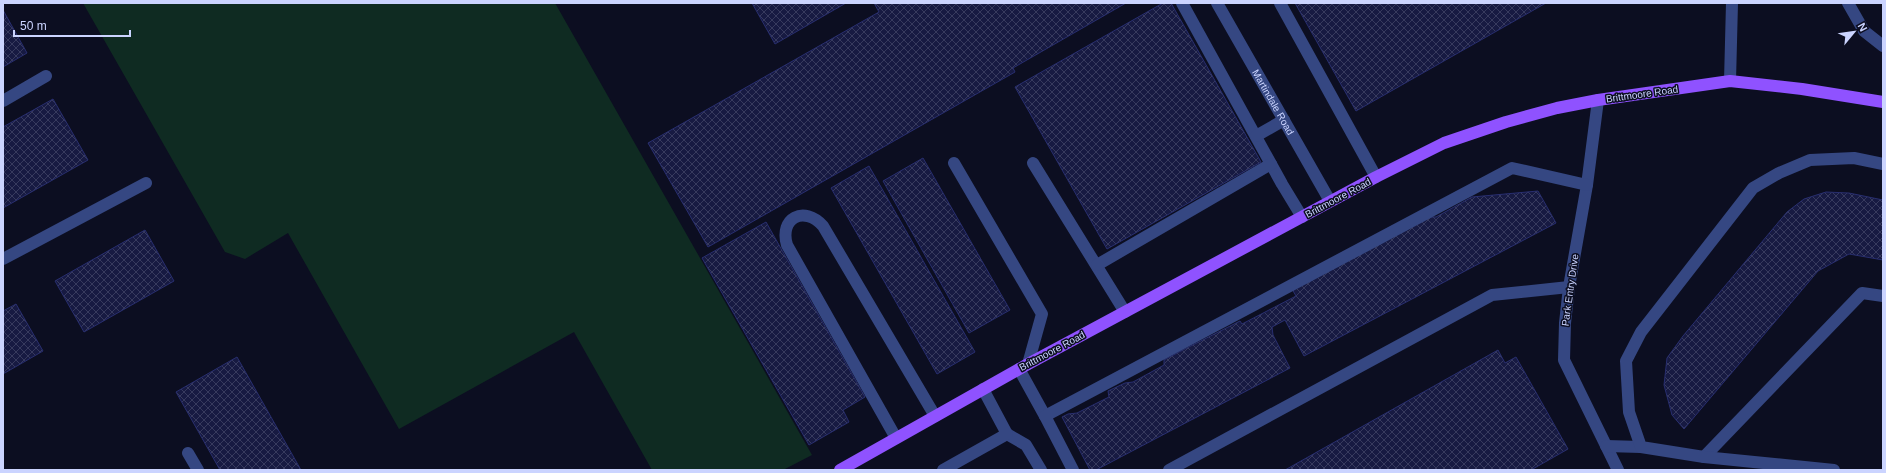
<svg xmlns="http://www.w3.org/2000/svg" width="1886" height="473" viewBox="0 0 1886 473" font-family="Helvetica,sans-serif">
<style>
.green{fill:#0f2b22}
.building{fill:url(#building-cross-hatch);stroke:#282e6f}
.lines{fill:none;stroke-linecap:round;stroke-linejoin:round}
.minor{stroke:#354782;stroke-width:12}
.major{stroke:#8f52ff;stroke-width:12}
.labels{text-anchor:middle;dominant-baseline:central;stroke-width:3;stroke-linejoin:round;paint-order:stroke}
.street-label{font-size:10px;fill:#cbd4ff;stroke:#0c0e21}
</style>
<defs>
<pattern id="building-cross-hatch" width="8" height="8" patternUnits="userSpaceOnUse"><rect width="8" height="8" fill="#171a42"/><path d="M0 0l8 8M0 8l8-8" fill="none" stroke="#373a5e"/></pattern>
</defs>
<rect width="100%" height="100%" fill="#0c0e21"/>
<polygon class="green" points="83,3 555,3 812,455 783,470 652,470 574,332 399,429 288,233 245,259 225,252"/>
<g class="building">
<polygon points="752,3 846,3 775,44"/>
<polygon points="874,3 1126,3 1013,68 1015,72 708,247 648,143 879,12"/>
<polygon points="1163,3 1171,3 1261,162 1107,249 1015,87"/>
<polygon points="1295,3 1546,3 1356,111"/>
<polygon points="3,10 27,53 3,67"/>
<polygon points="53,99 88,160 3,208 3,127"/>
<polygon points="923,158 1010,310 969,333 883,181"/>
<polygon points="869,166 975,352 937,374 831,188"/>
<polygon points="1538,191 1556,223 1304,356 1285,320 1272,327 1273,335 1290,368 1096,470 1090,470 1062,417 1068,414 1077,413 1109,397 1108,391 1125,383 1133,382 1164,365 1164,360 1179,352 1240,321 1242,324 1296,296 1292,289 1427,217 1436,217 1472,197"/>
<polygon points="1826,192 1849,193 1883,200 1883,260 1849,254 1818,271 1684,429 1672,415 1664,385 1667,358 1683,336 1787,212 1804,199"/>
<polygon points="766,222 865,397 843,410 849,422 809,445 702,258"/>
<polygon points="145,230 174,281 84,332 55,281"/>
<polygon points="16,304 43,351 3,374 3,311"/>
<polygon points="1498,350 1505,363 1516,357 1568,449 1531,470 1285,470"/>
<polygon points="237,357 301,470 220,470 176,392"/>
</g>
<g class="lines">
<g class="minor">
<polyline points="1182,3 1282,184 1302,217"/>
<path id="s1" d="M1217,3L1330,201"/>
<polyline points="1280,3 1376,177"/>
<polyline points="1848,3 1864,31 1883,46"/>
<polyline points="1730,81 1732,3"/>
<polyline points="1598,100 1587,185 1569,287 1565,323 1564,360 1618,470"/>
<polyline points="3,101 46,76"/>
<polyline points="1256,136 1284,120"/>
<polyline points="954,163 1042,314 1028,364"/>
<polyline points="1033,163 1125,312"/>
<polyline points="3,259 146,183"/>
<polyline points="1097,265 1271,164"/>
<polyline points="1019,369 1045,416"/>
<polyline points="1007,434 1026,445 1041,470"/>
<path d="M896,438L787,245C779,218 804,205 823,226L935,416"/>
<polyline points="1606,446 1641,447"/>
<polyline points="188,453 198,470"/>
<polyline points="1704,457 1862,293 1883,296"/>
<polyline points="943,470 1007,434 983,389"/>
<polyline points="1073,470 1045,416 1512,168 1587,185"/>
<polyline points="1169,470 1492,295 1569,287"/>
<polyline points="1834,470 1704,457 1641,447 1629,412 1626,361 1641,332 1753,188 1779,173 1810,160 1854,158 1883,164"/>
</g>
<polyline class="major" points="840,470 1028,364 1376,177 1444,143 1506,122 1557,108 1598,100 1730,81 1802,89 1883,102"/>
</g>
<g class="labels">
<g class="street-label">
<text transform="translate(1642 94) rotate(-8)">Brittmoore Road</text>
<text stroke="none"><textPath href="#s1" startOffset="114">Martindale Road</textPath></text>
<text transform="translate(1338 198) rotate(-28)">Brittmoore Road</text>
<text transform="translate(1570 290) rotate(-82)">Park Entry Drive</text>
<text transform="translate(1052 351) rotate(-28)">Brittmoore Road</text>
</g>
</g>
<rect width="1886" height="473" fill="none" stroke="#cbd4ff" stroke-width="8"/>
<g transform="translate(1854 32) rotate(61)" stroke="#0c0e21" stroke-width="3" paint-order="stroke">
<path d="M0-3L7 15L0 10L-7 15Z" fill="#cbd4ff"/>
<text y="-6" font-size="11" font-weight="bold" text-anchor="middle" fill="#cbd4ff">N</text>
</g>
<path d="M14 30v6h116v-6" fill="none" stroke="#cbd4ff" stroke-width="2"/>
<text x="20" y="30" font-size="12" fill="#cbd4ff" stroke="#0c0e21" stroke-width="3" paint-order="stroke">50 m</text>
</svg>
